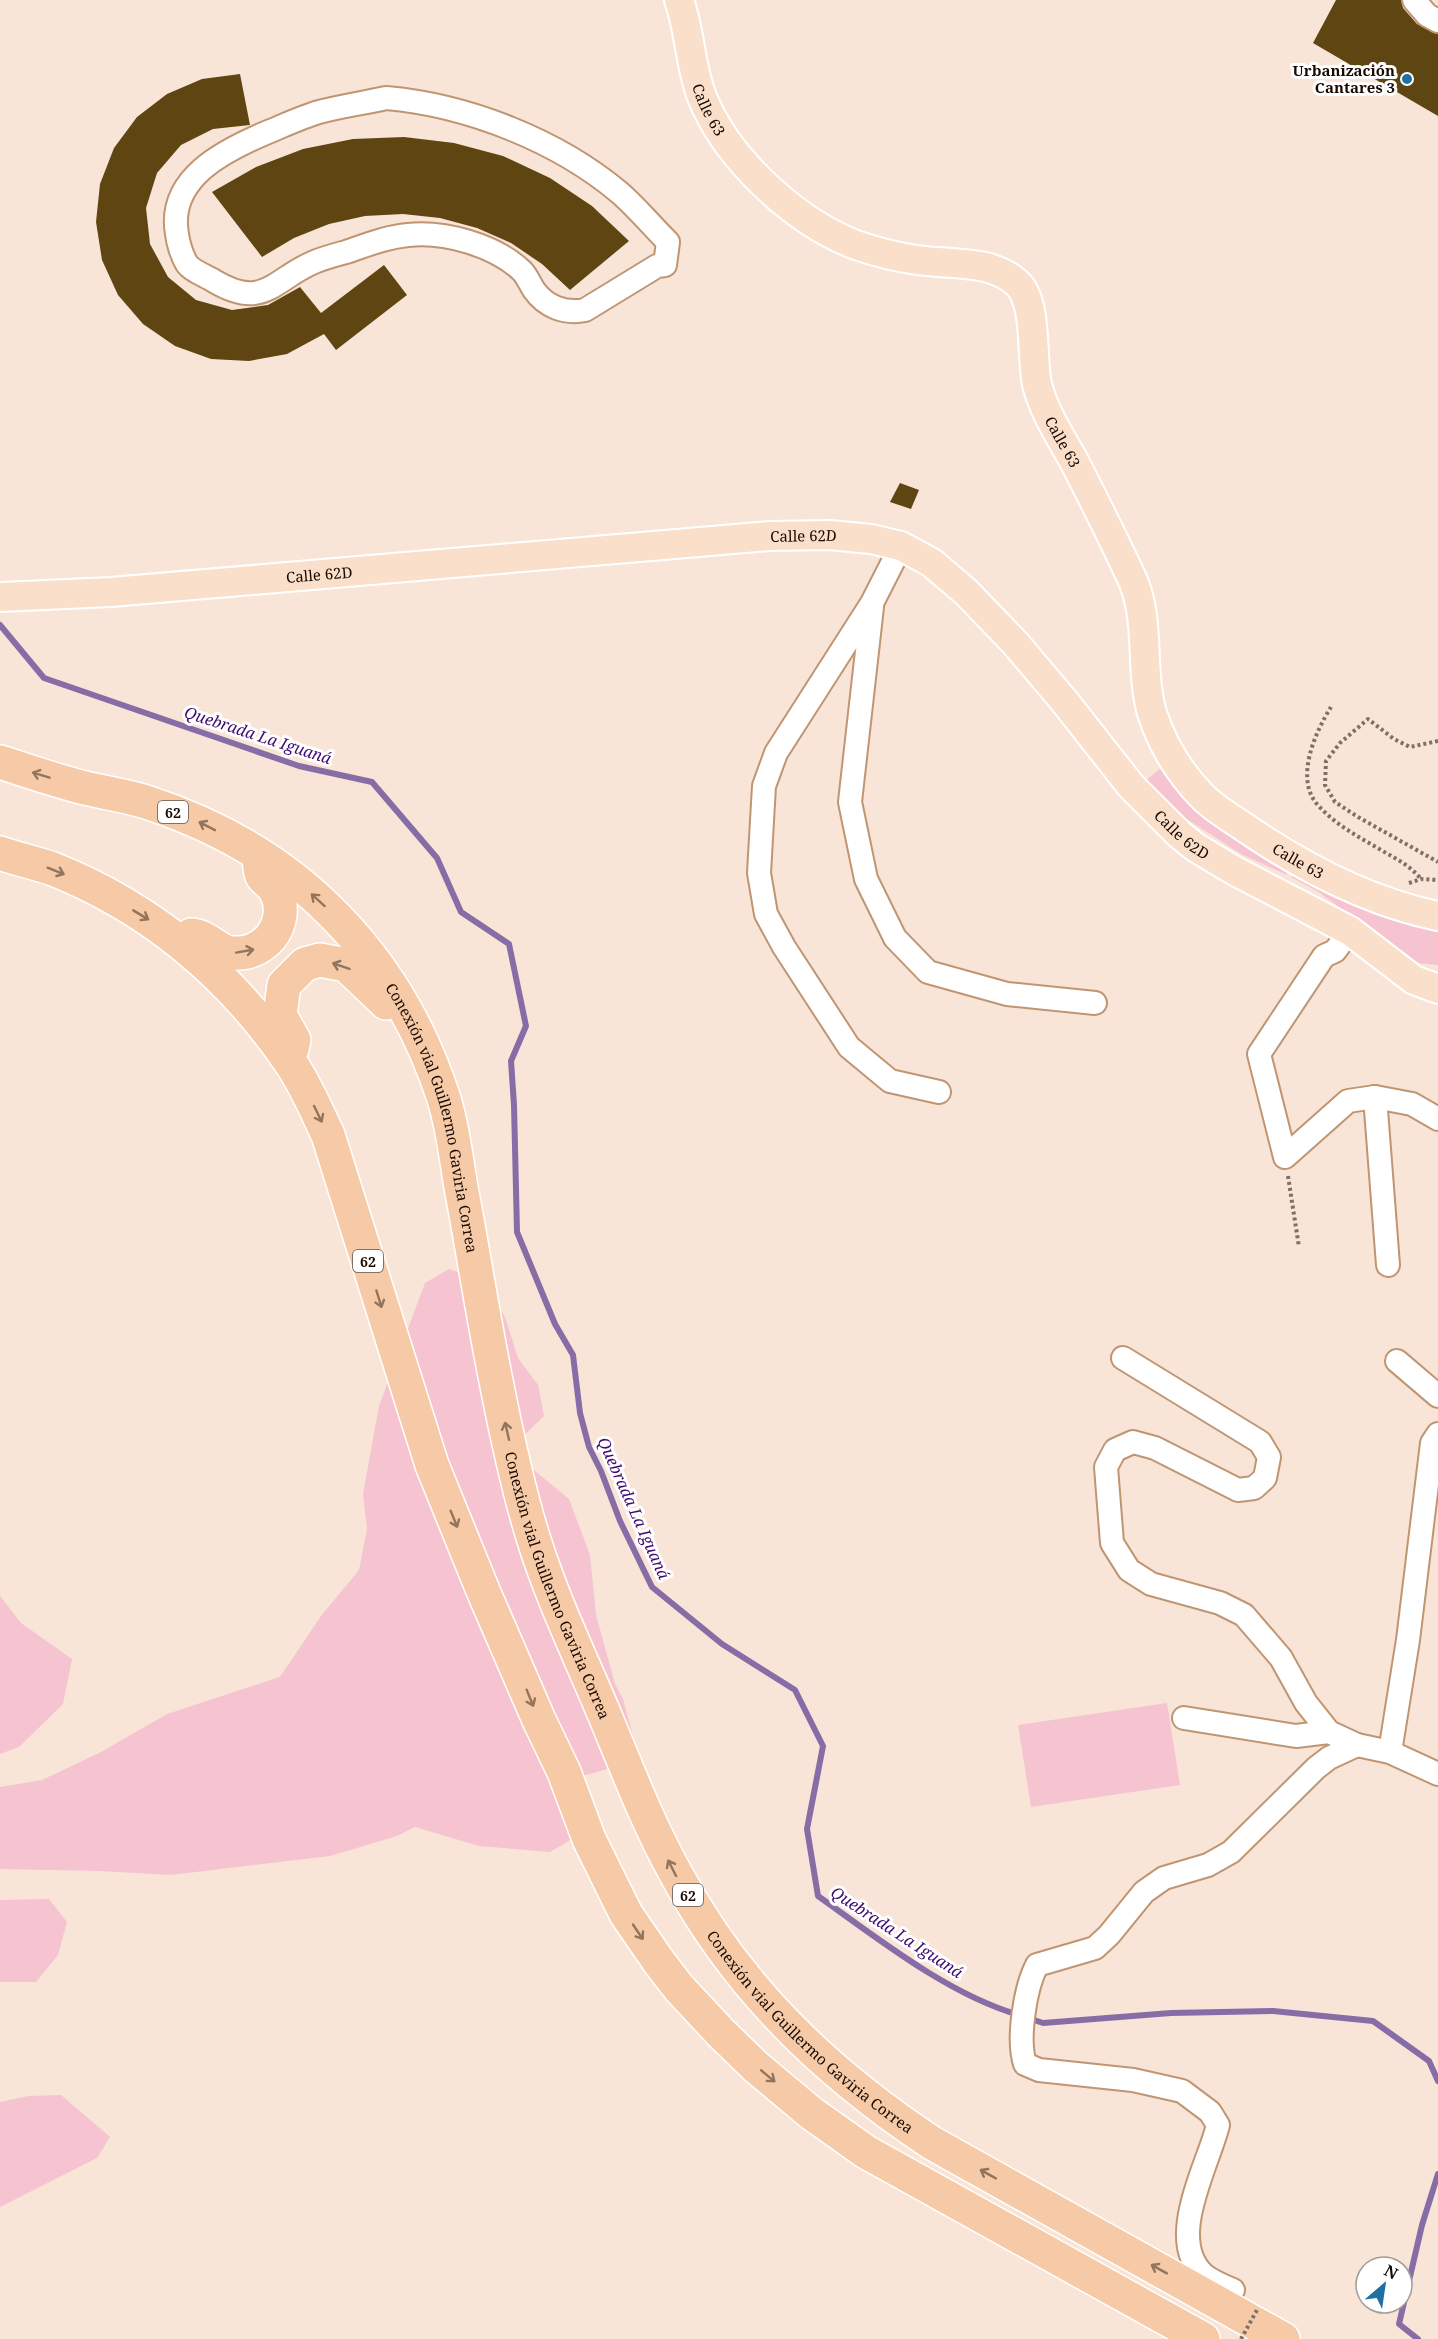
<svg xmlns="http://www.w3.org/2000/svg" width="1438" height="2339" viewBox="0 0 1438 2339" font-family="'Noto Serif',serif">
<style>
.green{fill:#f6c3d1}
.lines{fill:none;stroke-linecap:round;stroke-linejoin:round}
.stream{stroke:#876da6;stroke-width:6}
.building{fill:#5f4511}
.minor-casing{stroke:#c09572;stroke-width:26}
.major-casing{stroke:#fff;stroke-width:32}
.highway-casing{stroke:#fff;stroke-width:36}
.path{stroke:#806f64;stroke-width:4;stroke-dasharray:3 3;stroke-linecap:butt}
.minor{stroke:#fff;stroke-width:22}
.major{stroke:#fadfca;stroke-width:28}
.highway{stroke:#f6caa7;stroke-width:33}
.path-bridge{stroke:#806f64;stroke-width:4;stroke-dasharray:3 3;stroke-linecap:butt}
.oneway{stroke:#93745c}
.poi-dot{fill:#1e71a2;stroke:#fff;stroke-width:2}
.labels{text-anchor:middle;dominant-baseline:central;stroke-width:6;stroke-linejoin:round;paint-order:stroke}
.shield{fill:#fff;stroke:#5e544d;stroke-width:1.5}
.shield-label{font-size:14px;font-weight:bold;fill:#190a01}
.poi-label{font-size:15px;font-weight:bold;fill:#190a01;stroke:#fff;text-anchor:end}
.street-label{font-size:15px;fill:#190a01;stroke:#fff}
.water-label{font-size:16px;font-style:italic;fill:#3f0b71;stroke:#fff}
</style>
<rect width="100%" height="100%" fill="#f8e5d7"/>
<g class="green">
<polygon points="1160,769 1183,795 1284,866 1287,875 1241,854 1187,819 1145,781"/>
<polygon points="1300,870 1438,922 1438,965 1416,963 1317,891 1291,877"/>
<polygon points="449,1269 482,1280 505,1317 518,1358 538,1385 544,1416 511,1448 524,1462 569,1499 590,1555 596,1615 615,1684 623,1699 633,1736 620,1766 570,1779 594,1826 550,1852 479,1846 415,1827 397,1836 330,1856 171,1875 100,1871 0,1869 0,1787 42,1780 101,1752 167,1714 280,1677 321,1616 359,1570 367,1529 363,1494 379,1406 425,1283"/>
<polygon points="0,1596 21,1623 72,1659 63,1704 19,1747 0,1754"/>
<polygon points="1167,1703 1180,1785 1031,1807 1018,1725"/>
<polygon points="49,1899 67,1922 58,1955 36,1982 0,1982 0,1900"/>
<polygon points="61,2095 110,2137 97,2158 0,2207 0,2102 28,2096"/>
</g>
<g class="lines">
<g class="stream">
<path d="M0,625L44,678L299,766L372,782L437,858L461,912L509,944L526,1026L511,1061L514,1105L517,1232L555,1324L573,1355L580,1413L589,1447L601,1471L620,1521L652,1587L722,1644L795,1690L823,1746L807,1829L818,1896C877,1938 949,1995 1019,2015"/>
<polyline points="1028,2018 1043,2023 1171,2013 1273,2011 1373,2021 1429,2061 1438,2081"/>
<polyline points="1418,2339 1399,2324 1422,2225 1438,2174"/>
</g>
</g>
<g class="building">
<polygon points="1336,0 1401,0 1403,8 1417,24 1438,34 1438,116 1313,43"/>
<polygon points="240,74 250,125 213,129 181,145 157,173 146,208 150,244 168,277 196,300 232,310 268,305 300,287 321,313 384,265 407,295 336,350 324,334 287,354 249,361 211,359 175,346 143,324 118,295 102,260 96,222 100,184 114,148 137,117 167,94 202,79"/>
<polygon points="404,137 454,143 503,156 550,178 592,206 629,241 570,290 542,264 511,243 477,228 440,218 403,214 365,216 329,224 294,238 262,257 212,192 256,167 303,149 353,139"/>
<polygon points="900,483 919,490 911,509 890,502"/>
</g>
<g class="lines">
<defs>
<g id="minor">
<polyline points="1414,0 1427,15 1438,21"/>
<path d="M386,98C467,105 557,140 620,193C637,208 652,226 668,242L665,265L657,266L585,310C565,314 546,307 534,290C530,284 527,276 522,271C495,245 444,231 408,235C386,237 367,245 346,252C335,255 323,258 312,263C272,281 263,310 214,281C206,276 192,271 187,264C182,256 178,243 177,234C167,178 225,150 268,132C285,125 302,117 319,112C341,106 364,103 386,98Z"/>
<polyline points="901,546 872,603 776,753 764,786 759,873 766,914 784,947 849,1047 890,1081 939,1092"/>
<polyline points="872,607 850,802 866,879 895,938 928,972 1007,994 1095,1003"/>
<polyline points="1350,931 1335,951 1324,956 1259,1054 1285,1157 1348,1101 1375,1097 1412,1104 1438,1119"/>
<polyline points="1375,1097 1388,1265"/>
<polyline points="1123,1358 1260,1442 1269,1457 1265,1478 1254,1488 1238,1490 1155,1448 1133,1442 1115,1450 1106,1467 1112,1543 1129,1570 1151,1584 1220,1603 1244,1615 1281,1658 1306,1703 1329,1732 1357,1745 1390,1752 1438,1774"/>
<polyline points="1397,1361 1438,1396"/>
<polyline points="1184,1718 1296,1736 1329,1732"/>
<polyline points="1390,1752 1408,1640 1432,1443 1438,1434"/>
<path d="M1233,2290C1223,2286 1213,2282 1204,2275C1165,2240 1208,2166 1218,2125L1210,2112L1182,2091L1133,2080L1039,2070L1025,2064C1017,2039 1025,1988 1037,1965L1095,1948L1109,1935L1144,1892L1164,1878L1208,1865L1231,1852L1316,1768L1329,1758L1357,1745"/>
</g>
<g id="major">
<path id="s1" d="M679,0C690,31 690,66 702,97C727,159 794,221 856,245C876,252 896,257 917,260C950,265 991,259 1017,283C1038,302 1031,358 1037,384C1044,413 1062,439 1076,465C1096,504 1116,544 1134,583C1150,625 1140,671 1152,713C1162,744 1179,772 1201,795C1212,807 1228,816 1241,825C1299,865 1369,902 1438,916"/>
<path id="s2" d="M0,597L111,592L770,536L830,535L871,539L901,546L932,563L966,592L1016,644L1065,702L1131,786L1179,834L1195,847L1235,871L1350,931L1414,980L1438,989"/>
</g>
<g id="highway">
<path id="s3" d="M0,762C28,771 57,781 85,788C106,793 127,796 146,802C217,825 284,863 336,917C386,968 422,1031 444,1099C453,1128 456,1158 461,1187C473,1251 483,1316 496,1381C506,1432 517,1486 533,1537C551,1596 579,1654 603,1711C626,1766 647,1822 676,1874C737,1988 825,2072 932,2143L1283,2339"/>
<path d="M0,853C17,859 36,863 53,869C151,908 231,975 290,1062C306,1085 316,1110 328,1135L432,1465L484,1593L539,1720L564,1772L589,1839L626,1914L659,1962L679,1988L721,2033L756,2067L811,2113L866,2152L1203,2339"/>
<path d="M191,935C208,936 219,953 233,953C248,954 260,949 270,938C281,925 284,905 275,890C272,884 265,881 262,876C259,871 260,863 259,857"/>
<polyline points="292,1049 294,1040 280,1015 284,985 305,964 320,960 346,965 386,1003"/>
</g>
</defs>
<use href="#minor" class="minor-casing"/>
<use href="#major" class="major-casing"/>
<use href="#highway" class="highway-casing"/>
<g class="path">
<path d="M1331,707C1316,731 1295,776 1316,803C1332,822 1355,835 1376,847C1392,857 1409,864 1421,879"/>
<polyline points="1438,741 1410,747 1394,739 1368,719 1340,743 1326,761 1325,785 1335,802 1358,817 1438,862"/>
<polyline points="1409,883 1421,879 1438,880"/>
<polyline points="1288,1176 1299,1247"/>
</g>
<use href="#minor" class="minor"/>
<use href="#major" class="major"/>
<use href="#highway" class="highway"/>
<polyline class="path-bridge" points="1241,2339 1257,2310"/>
</g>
<defs><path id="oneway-shaft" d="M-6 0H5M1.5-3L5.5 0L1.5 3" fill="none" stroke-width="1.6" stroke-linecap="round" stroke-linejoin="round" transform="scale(1.5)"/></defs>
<g class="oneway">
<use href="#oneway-shaft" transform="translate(41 775) rotate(-163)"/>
<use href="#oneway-shaft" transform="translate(207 826) rotate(-153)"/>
<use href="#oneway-shaft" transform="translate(56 871) rotate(22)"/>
<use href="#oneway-shaft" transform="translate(318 900) rotate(-138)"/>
<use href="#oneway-shaft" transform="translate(141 915) rotate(31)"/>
<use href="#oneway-shaft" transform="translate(245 951) rotate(-10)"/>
<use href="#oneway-shaft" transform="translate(341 966) rotate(-161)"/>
<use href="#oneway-shaft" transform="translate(318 1114) rotate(64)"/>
<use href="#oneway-shaft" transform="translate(379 1299) rotate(73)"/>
<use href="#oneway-shaft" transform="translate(507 1431) rotate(-103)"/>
<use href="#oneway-shaft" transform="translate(454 1519) rotate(68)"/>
<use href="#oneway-shaft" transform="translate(530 1698) rotate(68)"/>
<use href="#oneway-shaft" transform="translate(672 1868) rotate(-117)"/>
<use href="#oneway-shaft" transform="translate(638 1932) rotate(56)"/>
<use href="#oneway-shaft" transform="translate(768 2076) rotate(40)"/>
<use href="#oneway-shaft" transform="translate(988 2174) rotate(-151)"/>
<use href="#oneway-shaft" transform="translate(1159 2269) rotate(-151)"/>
</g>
<circle class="poi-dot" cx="1407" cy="79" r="6"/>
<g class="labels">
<g class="shield">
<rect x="158" y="801" width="30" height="22" rx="4.5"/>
<rect x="353" y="1250" width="30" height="22" rx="4.5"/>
<rect x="673" y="1884" width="30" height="22" rx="4.5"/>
</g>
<g class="shield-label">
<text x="173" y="812">62</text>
<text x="368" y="1261">62</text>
<text x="688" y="1895">62</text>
</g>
<g class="poi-label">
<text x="1395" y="70">Urbanización<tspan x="1395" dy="17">Cantares 3</tspan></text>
</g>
<g class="street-label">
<text stroke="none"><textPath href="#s1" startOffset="114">Calle 63</textPath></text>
<text stroke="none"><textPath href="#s1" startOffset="654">Calle 63</textPath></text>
<text stroke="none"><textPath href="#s2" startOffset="806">Calle 62D</textPath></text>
<text stroke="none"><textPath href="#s2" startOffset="320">Calle 62D</textPath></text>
<text stroke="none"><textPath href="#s2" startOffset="1310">Calle 62D</textPath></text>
<text stroke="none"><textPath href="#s1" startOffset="1158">Calle 63</textPath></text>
<text stroke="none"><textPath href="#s3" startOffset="604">Conexión vial Guillermo Gaviria Correa</textPath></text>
<text stroke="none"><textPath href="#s3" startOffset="1090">Conexión vial Guillermo Gaviria Correa</textPath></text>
<text stroke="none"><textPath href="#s3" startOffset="1612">Conexión vial Guillermo Gaviria Correa</textPath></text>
</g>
<g class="water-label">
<text transform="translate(258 735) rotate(18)">Quebrada La Iguaná</text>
<text transform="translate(634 1508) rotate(66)">Quebrada La Iguaná</text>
<text transform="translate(897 1932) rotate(33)">Quebrada La Iguaná</text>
</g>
</g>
<g transform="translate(1384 2285) rotate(29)"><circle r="28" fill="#ffffff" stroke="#a39d99" stroke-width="1.5"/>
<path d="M0-4.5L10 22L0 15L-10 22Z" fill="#1e71a2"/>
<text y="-9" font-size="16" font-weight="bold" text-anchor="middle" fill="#190a01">N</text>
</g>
</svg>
